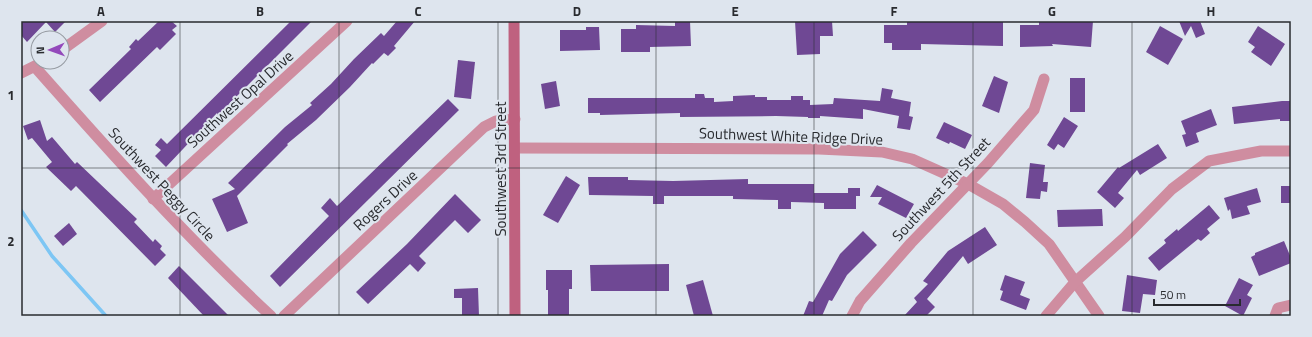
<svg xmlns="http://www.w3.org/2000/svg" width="1312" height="337" viewBox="0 0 1312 337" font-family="'Titillium Web',sans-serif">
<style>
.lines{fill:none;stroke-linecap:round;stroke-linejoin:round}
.stream{stroke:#7dc6f4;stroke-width:3.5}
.building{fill:#6f4894}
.minor{stroke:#cf8da0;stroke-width:11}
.secondary{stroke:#bf617f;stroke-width:11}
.grid{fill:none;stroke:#292b2f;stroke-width:1;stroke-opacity:0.55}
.labels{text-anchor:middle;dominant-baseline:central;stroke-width:4;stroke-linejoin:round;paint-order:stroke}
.street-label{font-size:15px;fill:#292b2f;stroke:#dee5ee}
.neatline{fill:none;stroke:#292b2f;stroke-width:1.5}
.grid-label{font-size:13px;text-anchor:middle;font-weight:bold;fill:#292b2f}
</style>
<rect width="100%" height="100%" fill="#dee5ee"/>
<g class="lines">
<polyline class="stream" points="21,210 52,256 106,316"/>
</g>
<g class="building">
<polygon points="21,21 66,21 55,32 46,22 27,42 21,35"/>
<polygon points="159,21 171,21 177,26 172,30 176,34 160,50 157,47 100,102 89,90 131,49 129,47 136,39 138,41"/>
<polygon points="291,21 312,21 218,115 217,113 166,167 155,156 161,150 155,145 161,138 167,144"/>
<polygon points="397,21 415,21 394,46 396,48 388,56 384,53 373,64 372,63 350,87 316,120 287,144 288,145 237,196 248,223 227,232 212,199 235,189 228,183 285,127 312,105 310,103 331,84 354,59 381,33 384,36"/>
<polygon points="675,21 690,21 691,46 650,47 650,52 621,52 621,29 636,29 636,25 675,26"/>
<polygon points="795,21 832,21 833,36 820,36 820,54 797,55"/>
<polygon points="907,21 1003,21 1003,46 921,44 921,50 892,50 892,43 884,43 884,25 907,25"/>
<polygon points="1039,21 1093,21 1091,47 1052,44 1053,46 1020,47 1020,25 1039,25"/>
<polygon points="1179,21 1200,21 1205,34 1196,38 1191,26 1185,36"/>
<polygon points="1160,26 1183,39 1168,65 1146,52"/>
<polygon points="1258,26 1285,44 1271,66 1251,52 1255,47 1248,42"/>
<polygon points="586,27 599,27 600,50 560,51 560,30 586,30"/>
<polygon points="458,60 475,62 471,99 454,97"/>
<polygon points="994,76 1008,82 999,113 982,106"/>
<rect x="1070" y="78" width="15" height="34"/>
<polygon points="556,81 560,106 545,109 541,84"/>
<polygon points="882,88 893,90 891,98 911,102 909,116 913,117 910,130 897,128 899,116 863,109 863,119 820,116 820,118 808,118 808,117 776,116 680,117 680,113 600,115 600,113 588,113 588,98 695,98 695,94 704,94 705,98 714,98 714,102 733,101 733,96 755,95 755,97 767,97 767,100 791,100 791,96 803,96 803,100 810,100 810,105 833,104 834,98 880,101"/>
<polygon points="448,99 459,110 280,287 270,276 329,216 321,208 330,198 337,206"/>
<polygon points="1282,101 1291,101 1291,121 1280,121 1280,119 1234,124 1232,107"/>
<polygon points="1211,109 1217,125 1196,133 1199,142 1186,147 1182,135 1186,134 1181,121"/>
<polygon points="1064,117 1078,126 1064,148 1058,144 1054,150 1047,145"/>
<polygon points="40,120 47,141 52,137 75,164 77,162 137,219 134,222 153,242 155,239 162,246 160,249 166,255 155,266 76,186 71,191 46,167 52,162 32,138 28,140 23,126"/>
<polygon points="944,122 972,135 965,149 950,142 949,144 936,138"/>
<polygon points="1158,144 1167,158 1140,175 1137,170 1118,193 1124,198 1115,208 1097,192 1118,167 1119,168"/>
<polygon points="1030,163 1045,165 1043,182 1048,182 1047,192 1041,191 1040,199 1026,198"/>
<polygon points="566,176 580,185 558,223 543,215"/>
<polygon points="588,177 628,177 628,180 673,181 748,179 748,184 814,184 814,193 848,193 848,188 860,188 860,196 856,196 856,209 824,209 824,203 791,202 791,209 778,209 778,200 733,199 733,196 664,196 664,204 653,204 653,196 589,195"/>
<polygon points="877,185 914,204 906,218 878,204 882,197 870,197"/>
<rect x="1281" y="186" width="10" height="17"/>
<polygon points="1257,188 1261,202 1247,206 1250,214 1232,219 1230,209 1228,211 1224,198"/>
<polygon points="455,194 481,220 468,233 455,220 419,256 426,263 418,272 410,264 368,304 356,292 407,244"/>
<polygon points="1209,205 1220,218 1207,229 1210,233 1201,241 1198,239 1159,271 1148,258 1166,243 1164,240 1177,229 1178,231"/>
<polygon points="1102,209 1103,226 1058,227 1057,210"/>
<polygon points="69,223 77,234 63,246 54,236"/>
<polygon points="985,227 997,245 968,264 963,256 927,299 935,307 926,316 904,316 917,302 914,298 928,284 923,281 948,251"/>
<polygon points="863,231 877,245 847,275 832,301 829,300 822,316 803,316 809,301 813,302 840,254"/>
<polygon points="1284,241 1291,258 1291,263 1259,276 1251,257 1255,255 1255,253"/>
<polygon points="669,264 669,291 591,291 590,265"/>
<polygon points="179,266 229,316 204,316 168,278"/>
<polygon points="546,270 572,270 572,289 569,289 569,316 548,316 548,290 546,290"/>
<polygon points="1005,275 1025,282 1020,295 1030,299 1026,310 1000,300 1003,291 1000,290"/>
<polygon points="1127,275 1157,280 1155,295 1143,294 1140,313 1122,311"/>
<polygon points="1239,278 1253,285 1247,295 1252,298 1243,316 1225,306"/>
<polygon points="703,280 713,316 694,316 686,285"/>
<polygon points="478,288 479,316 462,316 462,298 454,298 454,289"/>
</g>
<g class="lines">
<g class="minor">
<polyline points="62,50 102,21"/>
<path d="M35,67C111,153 187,238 271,316"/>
<polyline points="21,73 43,62"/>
<polyline points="515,148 819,149 882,152 912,159 968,184 1003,204 1025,222 1049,244 1099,316"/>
<polyline points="153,199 347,21"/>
<polyline points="284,316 484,127 496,121 515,119"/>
<polyline points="852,316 860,301 911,243 988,163 1034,110 1044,79"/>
<polyline points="1046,316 1075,282 1125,237 1172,189 1209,161 1261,151 1291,151"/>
<polyline points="1275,316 1278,308 1291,305"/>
</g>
<polyline class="secondary" points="514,21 515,316"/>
</g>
<path class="grid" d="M180,21V316M339,21V316M498,21V316M656,21V316M814,21V316M973,21V316M1132,21V316M21,168H1291"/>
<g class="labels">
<g class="street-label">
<text transform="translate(240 99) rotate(-42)">Southwest Opal Drive</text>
<text transform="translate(791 136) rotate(2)">Southwest White Ridge Drive</text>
<text transform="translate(500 169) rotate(-90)">Southwest 3rd Street</text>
<text transform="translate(162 184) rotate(47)">Southwest Peggy Circle</text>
<text transform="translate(941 189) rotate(-47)">Southwest 5th Street</text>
<text transform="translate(385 200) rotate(-43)">Rogers Drive</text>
</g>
</g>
<rect width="1312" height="337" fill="none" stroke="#dee5ee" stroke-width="44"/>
<g transform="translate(50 50) rotate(268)"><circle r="19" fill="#dee5ee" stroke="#969ba2"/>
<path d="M0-3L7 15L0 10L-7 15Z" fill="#9349bb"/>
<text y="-6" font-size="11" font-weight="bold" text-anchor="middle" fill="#292b2f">N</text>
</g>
<path d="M1154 299v6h86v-6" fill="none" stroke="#292b2f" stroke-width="2"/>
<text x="1160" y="299" font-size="12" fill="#292b2f" stroke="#dee5ee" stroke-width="3" paint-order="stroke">50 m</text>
<rect x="22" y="22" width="1268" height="293" class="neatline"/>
<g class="grid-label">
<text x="101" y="16">A</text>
<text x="260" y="16">B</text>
<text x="418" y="16">C</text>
<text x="577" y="16">D</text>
<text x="735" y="16">E</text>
<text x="894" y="16">F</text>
<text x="1052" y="16">G</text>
<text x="1211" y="16">H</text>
<text x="11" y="100">1</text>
<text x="11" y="246">2</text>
</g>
</svg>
